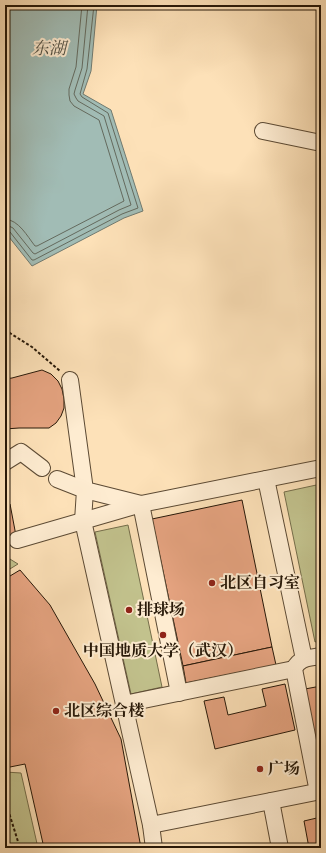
<svg xmlns="http://www.w3.org/2000/svg" width="326" height="853" viewBox="0 0 326 853" font-family="'Libre Bodoni','Noto Serif SC',serif">
<style>
.green{fill:#c2c28d;stroke:#746d4a}
.water{fill:#a1bcb5;stroke:#707a70}
.lines{fill:none;stroke-linecap:round;stroke-linejoin:round}
.shore{stroke:#646a5e;stroke-width:1}
.building{fill:#e5a380;stroke:#271808}
.minor-casing{stroke:#5c4a34;stroke-width:18}
.path{stroke:#271808;stroke-width:2;stroke-dasharray:3 2;stroke-linecap:butt}
.minor{stroke:#feecd1;stroke-width:16}
.poi-dot{fill:#8f2418;stroke:#feecd1;stroke-width:1.5}
.labels{text-anchor:middle;dominant-baseline:central;stroke-width:4;stroke-linejoin:round;paint-order:stroke}
.poi-label{font-size:16px;font-weight:bold;fill:#271808;stroke:#feecd1;text-anchor:start}
.water-label{font-size:17px;font-style:italic;fill:#525145;stroke:#feecd1}
</style>
<rect width="100%" height="100%" fill="#fde1b8"/>
<filter id="stains"><feTurbulence type="fractalNoise" baseFrequency=".005" numOctaves="4"/><feColorMatrix values="0 0 0 0 .2 0 0 0 0 .09 0 0 0 0 .02 0 0 0 .5 -.17"/></filter>
<radialGradient id="worn" r=".72"><stop offset=".6" stop-color="#630" stop-opacity="0"/><stop offset="1" stop-color="#630" stop-opacity=".3"/></radialGradient>
<g class="green">
<polygon points="321,484 321,640 315,642 284,492"/>
<polygon points="128,525 162,687 131,694 95,532"/>
<polygon points="5,556 18,564 5,572"/>
<polygon points="5,772 21,773 38,848 5,848"/>
</g>
<polygon class="water" points="5,5 97,5 91,71 83,94 111,110 143,211 124,218 32,266 5,232"/>
<g class="lines">
<g class="shore">
<path d="M5,219C19,220 27,236 35,246H37L124,201L99,120L74,106L70,101L69,95V89L76,67L82,5"/>
<polyline points="5,225 9,226 13,228 33,253 35,254 119,210 131,205 104,116 78,101 76,98 74,94 75,90 82,68 88,5"/>
<polyline points="5,230 10,232 32,260 34,260 122,214 138,208 108,113 82,97 80,94 87,69 94,5"/>
</g>
</g>
<g class="building">
<polygon points="42,370 51,374 58,381 62,389 64,399 64,408 61,416 56,423 49,428 19,428 5,429 5,379 12,378"/>
<polygon points="242,500 272,647 183,666 152,519"/>
<polygon points="5,504 10,504 17,541 5,540"/>
<polygon points="20,570 50,605 95,684 121,739 141,848 44,848 25,764 5,768 5,579"/>
<polygon points="272,647 276,665 186,683 183,666"/>
<polygon points="285,684 295,730 215,749 204,701 224,697 228,715 266,706 262,689"/>
<polygon points="321,686 321,766 305,689"/>
<polygon points="321,817 321,848 309,848 304,821"/>
<polygon points="209,845 210,848 185,848"/>
</g>
<g class="lines">
<defs>
<g id="minor">
<polyline points="263,131 321,143"/>
<polyline points="70,380 85,490 141,504 179,693"/>
<polyline points="5,462 21,452 42,468"/>
<polyline points="57,479 85,490 83,521 151,825 154,848"/>
<polyline points="266,479 304,659"/>
<polyline points="17,540 141,504 321,468"/>
<polyline points="124,704 294,669"/>
<path d="M318,792L294,669C300,657 309,658 321,656"/>
<polyline points="271,801 280,848"/>
<polyline points="151,825 321,791"/>
</g>
</defs>
<use href="#minor" class="minor-casing"/>
<g class="path">
<polyline points="5,330 32,347 60,371"/>
<polyline points="5,800 20,848"/>
</g>
<use href="#minor" class="minor"/>
</g>
<g class="poi-dot">
<circle cx="212" cy="583" r="4"/>
<circle cx="129" cy="610" r="4"/>
<circle cx="163" cy="635" r="4"/>
<circle cx="56" cy="711" r="4"/>
<circle cx="260" cy="769" r="4"/>
</g>
<g class="labels">
<g class="poi-label">
<text x="220" y="583">北区自习室</text>
<text x="137" y="610">排球场</text>
<text x="163" y="651" text-anchor="middle">中国地质大学（武汉）</text>
<text x="64" y="711">北区综合楼</text>
<text x="268" y="769">广场</text>
</g>
<g class="water-label">
<text x="49" y="49">东湖</text>
</g>
</g>
<rect width="326" height="853" fill="none" stroke="#fde1b8" stroke-width="20"/>
<rect x="6" y="6" width="314" height="841" fill="none" stroke="#271808" stroke-width="2"/>
<rect x="10" y="10" width="306" height="833" fill="none" stroke="#271808"/>
<rect width="100%" height="100%" filter="url(#stains)"/>
<rect width="100%" height="100%" fill="url(#worn)"/>
</svg>
